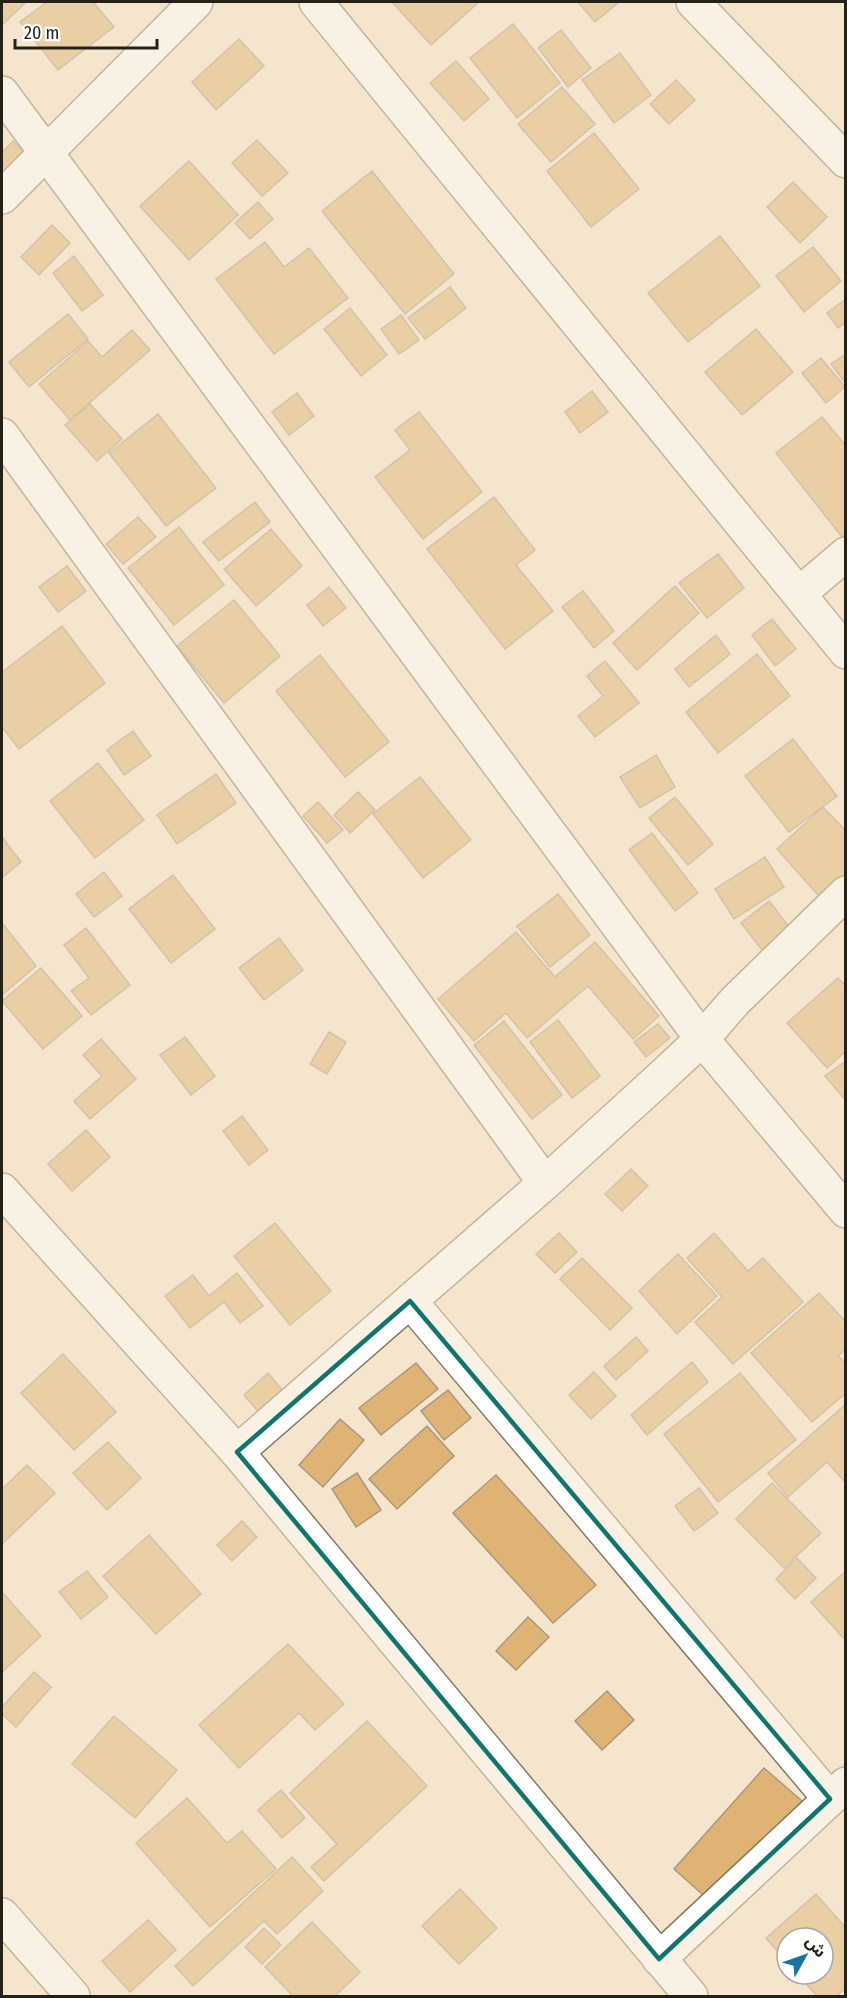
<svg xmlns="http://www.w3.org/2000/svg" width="847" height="1998" viewBox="0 0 847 1998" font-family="'Fira Sans Condensed','Noto Sans Arabic',sans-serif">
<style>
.building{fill:#dfb373;stroke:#a89881;stroke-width:1.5}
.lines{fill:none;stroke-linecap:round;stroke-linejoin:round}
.minor-casing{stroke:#877962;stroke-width:36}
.tertiary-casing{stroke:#877962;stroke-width:36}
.minor{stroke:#fff;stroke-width:33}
.tertiary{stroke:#fff;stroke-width:33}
.marked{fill:none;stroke:#0f766e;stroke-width:4.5;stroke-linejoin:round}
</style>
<rect width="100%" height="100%" fill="#f4e5cc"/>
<g class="building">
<polygon points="2,2 26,2 2,25"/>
<polygon points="47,2 93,2 114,27 58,70 20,22"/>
<polygon points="392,2 479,2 431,45"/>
<polygon points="578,2 619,2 595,22"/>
<polygon points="513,24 560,83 517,118 470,58"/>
<polygon points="561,30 591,68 568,87 538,48"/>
<polygon points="239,39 264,66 216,110 192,82"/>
<polygon points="620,53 651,95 614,123 582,80"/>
<polygon points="456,61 489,99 464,121 430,83"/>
<polygon points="676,80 695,100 669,124 650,104"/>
<polygon points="562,87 595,124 551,162 518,124"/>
<polygon points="594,133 639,189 591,227 547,171"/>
<polygon points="257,140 288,173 262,196 232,163"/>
<polygon points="13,141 34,163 2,192 2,152"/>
<polygon points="189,161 238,215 189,260 140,206"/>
<polygon points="372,171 454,274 405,314 322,211"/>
<polygon points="793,182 827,217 800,243 767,207"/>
<polygon points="258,202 273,219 250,239 235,223"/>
<polygon points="52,225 70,243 39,275 21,257"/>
<polygon points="720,236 760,286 688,342 648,293"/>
<polygon points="265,242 284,267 309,248 348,298 274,354 216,279"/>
<polygon points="813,247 841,281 804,312 776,276"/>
<polygon points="74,256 103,295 82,311 53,273"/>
<polygon points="450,287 466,308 425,339 408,318"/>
<polygon points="846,299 846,322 838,328 827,313"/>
<polygon points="350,308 387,355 361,376 324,329"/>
<polygon points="68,314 88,339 29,387 9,362"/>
<polygon points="401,315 419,340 399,354 381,329"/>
<polygon points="756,329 793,372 742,415 705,372"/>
<polygon points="132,330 150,350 70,420 39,384 88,341 102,357"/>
<polygon points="846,354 846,384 831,364"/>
<polygon points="821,358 845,387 826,403 802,373"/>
<polygon points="592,391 608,412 580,433 565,412"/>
<polygon points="297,393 314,416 289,435 272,412"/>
<polygon points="90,404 122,439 97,461 65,425"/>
<polygon points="419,412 482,492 423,539 375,477 410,450 395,430"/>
<polygon points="158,414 216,488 166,526 109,453"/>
<polygon points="822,417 846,446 846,534 842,537 776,453"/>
<polygon points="494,497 535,550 516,565 553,611 505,649 427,549"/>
<polygon points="255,502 270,522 219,561 203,542"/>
<polygon points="138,517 156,537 123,564 106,544"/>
<polygon points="179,527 224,585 174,625 128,568"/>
<polygon points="271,529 302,566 256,606 224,569"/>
<polygon points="718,554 744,588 707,618 679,583"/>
<polygon points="67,566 86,591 58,612 39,587"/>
<polygon points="675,586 699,613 637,670 613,643"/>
<polygon points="329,587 346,608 323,626 307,605"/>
<polygon points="583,591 614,631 594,648 562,607"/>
<polygon points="234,600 280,656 224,703 177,646"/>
<polygon points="772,619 796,649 775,666 752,635"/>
<polygon points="62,626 105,683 19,749 2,727 2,672"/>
<polygon points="716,635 730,654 689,687 675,669"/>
<polygon points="757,654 790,696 718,753 686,712"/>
<polygon points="320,655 389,742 345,777 276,691"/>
<polygon points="605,661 639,703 595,737 578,716 603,696 587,676"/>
<polygon points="133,731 151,756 124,775 107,750"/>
<polygon points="793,739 837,796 789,832 745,776"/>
<polygon points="656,755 675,787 640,808 620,777"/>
<polygon points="98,763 144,820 95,858 50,801"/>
<polygon points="216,774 236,803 177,844 157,815"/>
<polygon points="420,777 471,840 423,878 373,814"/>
<polygon points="358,792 375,810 350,833 334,815"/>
<polygon points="675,797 713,844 688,865 649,818"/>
<polygon points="318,802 343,830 327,843 303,816"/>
<polygon points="823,807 846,831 846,886 826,904 777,849"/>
<polygon points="652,833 698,893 675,911 629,850"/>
<polygon points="2,837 21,862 2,878"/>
<polygon points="765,857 784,887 734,919 715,889"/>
<polygon points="104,872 122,896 94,917 76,894"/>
<polygon points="173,875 215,929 171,963 129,909"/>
<polygon points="558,894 590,935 550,967 517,926"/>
<polygon points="769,901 794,933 766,955 741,923"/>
<polygon points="2,923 36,966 2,995"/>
<polygon points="86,928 130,985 91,1015 71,991 89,978 64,945"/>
<polygon points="516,932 555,977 595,942 659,1016 633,1039 588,986 527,1038 506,1013 474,1041 438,999"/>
<polygon points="279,938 303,970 264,1000 239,968"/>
<polygon points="41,968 82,1016 43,1049 2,1001"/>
<polygon points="838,978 846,986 846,1051 827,1068 787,1023"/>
<polygon points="558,1020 600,1076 572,1098 530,1042"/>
<polygon points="504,1021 562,1095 532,1119 474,1045"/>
<polygon points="658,1024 670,1038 646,1057 634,1042"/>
<polygon points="329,1032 346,1042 327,1074 310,1064"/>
<polygon points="185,1037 215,1076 191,1095 160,1055"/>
<polygon points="101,1039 136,1079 90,1119 74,1101 102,1076 83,1055"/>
<polygon points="846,1061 846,1101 825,1076"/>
<polygon points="242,1116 268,1150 249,1165 223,1131"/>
<polygon points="86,1130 110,1157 72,1191 48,1164"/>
<polygon points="631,1169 648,1186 622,1211 605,1194"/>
<polygon points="275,1223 331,1291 290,1325 234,1256"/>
<polygon points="559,1233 577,1252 555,1273 536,1254"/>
<polygon points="714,1233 748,1271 763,1258 803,1302 733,1364 695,1322 722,1297 687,1258"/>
<polygon points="678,1254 717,1296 677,1334 639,1291"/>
<polygon points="582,1258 632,1308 610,1330 560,1279"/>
<polygon points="237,1273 263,1306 240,1323 224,1302 190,1328 165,1296 193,1275 209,1296"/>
<polygon points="819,1293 846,1322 846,1349 838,1356 846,1363 846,1393 812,1422 751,1353"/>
<polygon points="636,1337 648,1351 616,1380 604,1366"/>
<polygon points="63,1354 116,1412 74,1450 21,1393"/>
<polygon points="692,1362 708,1382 647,1435 631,1415"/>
<polygon points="416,1363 438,1389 381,1435 359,1408"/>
<polygon points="594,1372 616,1396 591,1419 569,1395"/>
<polygon points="268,1373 287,1396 262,1416 244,1395"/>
<polygon points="740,1373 796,1440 718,1502 664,1434"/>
<polygon points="448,1390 471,1418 444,1440 421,1411"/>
<polygon points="846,1404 846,1483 827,1462 788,1497 768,1473"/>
<polygon points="340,1419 364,1440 323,1487 299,1465"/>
<polygon points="427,1426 454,1456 397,1509 369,1479"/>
<polygon points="108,1442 141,1478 107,1510 73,1473"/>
<polygon points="27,1465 55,1493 2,1544 2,1489"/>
<polygon points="357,1473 381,1510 356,1527 332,1489"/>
<polygon points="496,1475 596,1585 553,1623 453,1513"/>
<polygon points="772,1483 821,1533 784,1568 736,1519"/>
<polygon points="699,1488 718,1513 694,1531 675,1506"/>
<polygon points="242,1521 257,1537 232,1561 217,1545"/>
<polygon points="149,1535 201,1594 156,1634 103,1576"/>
<polygon points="797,1558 816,1578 795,1599 776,1579"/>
<polygon points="87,1571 108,1597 81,1619 59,1592"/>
<polygon points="846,1571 846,1641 811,1602"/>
<polygon points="2,1592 41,1636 2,1672"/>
<polygon points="528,1617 549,1637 516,1670 496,1651"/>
<polygon points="288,1644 344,1704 315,1730 299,1713 239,1768 199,1725"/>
<polygon points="34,1672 51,1687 16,1727 2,1714 2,1707"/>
<polygon points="607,1691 634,1720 602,1750 575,1721"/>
<polygon points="114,1716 177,1770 135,1818 72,1764"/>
<polygon points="367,1721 427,1786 324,1881 311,1867 337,1844 290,1793"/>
<polygon points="764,1768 802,1801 711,1902 674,1869"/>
<polygon points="281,1790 305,1818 282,1838 258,1810"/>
<polygon points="187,1798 227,1843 242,1831 276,1869 210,1927 136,1843"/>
<polygon points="292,1857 323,1891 277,1934 264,1921 193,1986 175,1966"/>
<polygon points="460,1889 497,1928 459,1964 422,1926"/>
<polygon points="816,1894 846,1928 846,1988 836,1996 817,1996 797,1974 823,1974 823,1938 787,1938 787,1962 766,1938"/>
<polygon points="148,1920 176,1950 130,1992 102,1961"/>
<polygon points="312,1922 360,1972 335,1996 293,1996 265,1967"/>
<polygon points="264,1928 281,1945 262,1964 245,1947"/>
</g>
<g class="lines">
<defs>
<g id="minor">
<polyline points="316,2 846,652"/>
<polyline points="693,2 846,161"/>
<polyline points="2,93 702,1039 846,1211"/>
<polyline points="2,197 196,2"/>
<polyline points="2,435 545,1183"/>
<polyline points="800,593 846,554"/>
<polyline points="410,1301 830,1799"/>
<polyline points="237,1452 545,1183 657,1081 702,1039 735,1001 846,893"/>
<polyline points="2,1915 73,1996"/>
<polyline points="659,1959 846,1784"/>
</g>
<polyline id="tertiary" points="2,1190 237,1452 691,1996"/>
</defs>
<use href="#minor" class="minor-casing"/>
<use href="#tertiary" class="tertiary-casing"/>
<use href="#minor" class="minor"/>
<use href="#tertiary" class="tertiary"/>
</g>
<path d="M0 0H847V1998H0ZM410,1301L830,1799L659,1959L237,1452Z" fill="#f4e5cc" fill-opacity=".55" fill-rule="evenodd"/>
<path class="marked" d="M410,1301L830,1799L659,1959L237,1452Z"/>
<rect width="847" height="1998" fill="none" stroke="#262117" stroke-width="6"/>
<g transform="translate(805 1956) rotate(50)"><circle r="28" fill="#ffffff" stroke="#a8a6a2" stroke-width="1.5"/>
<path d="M0-4.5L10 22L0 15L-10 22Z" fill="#1775a3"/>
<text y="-9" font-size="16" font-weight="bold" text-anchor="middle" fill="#262117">ش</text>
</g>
<path d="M15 39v9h142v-9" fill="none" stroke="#262117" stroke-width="3"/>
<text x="24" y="39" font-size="18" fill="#262117" stroke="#ffffff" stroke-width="4.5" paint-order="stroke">20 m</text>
</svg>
